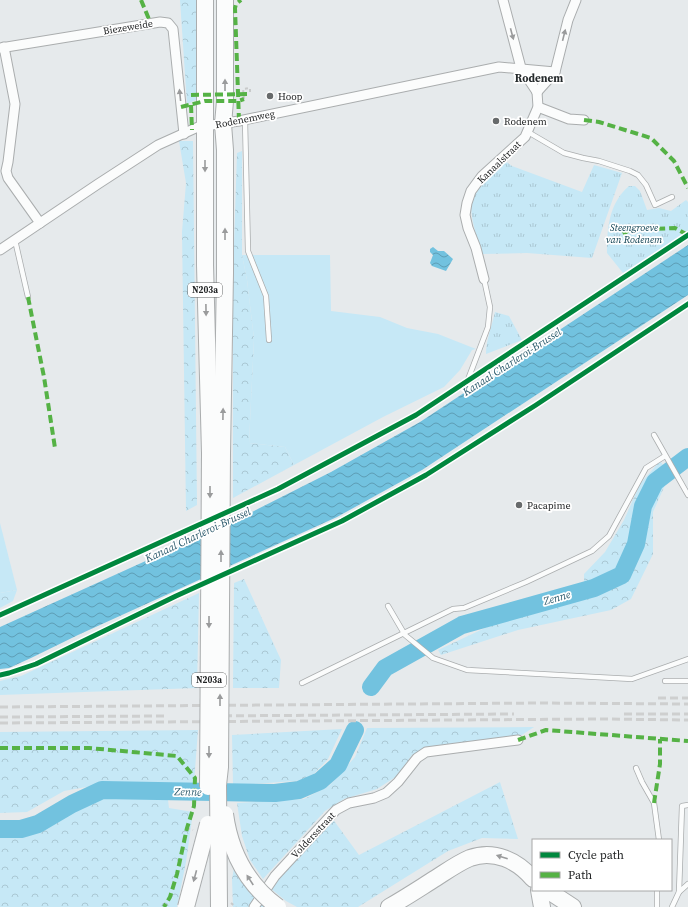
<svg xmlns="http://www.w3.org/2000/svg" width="688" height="907" viewBox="0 0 688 907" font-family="'Source Serif 4',serif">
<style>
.grass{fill:#c6e8f6}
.forest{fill:url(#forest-crowns)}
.park{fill:url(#park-tufts)}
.water{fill:url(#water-waves)}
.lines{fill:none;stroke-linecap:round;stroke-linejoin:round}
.river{stroke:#72c2df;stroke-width:18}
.lane-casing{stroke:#aaadae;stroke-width:6}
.street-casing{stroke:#aaadae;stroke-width:11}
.highway-casing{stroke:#aaadae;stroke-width:18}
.path{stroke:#c8caca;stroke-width:2;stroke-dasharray:3 3;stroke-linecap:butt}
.lane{stroke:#fbfcfc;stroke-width:4.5}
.street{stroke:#fbfcfc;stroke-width:9}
.highway{stroke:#fbfcfc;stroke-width:16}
.rail{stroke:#cecfcf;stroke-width:3;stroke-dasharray:8 4;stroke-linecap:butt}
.highway-bridge-casing{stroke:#aaadae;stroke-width:18;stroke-linecap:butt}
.highway-bridge{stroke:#fbfcfc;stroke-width:16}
.quiet{stroke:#55b245;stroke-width:4;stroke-dasharray:8 4;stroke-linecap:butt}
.cycleway-casing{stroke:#fff;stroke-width:8}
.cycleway{stroke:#00873e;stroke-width:5}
.oneway{fill:#9a9b9c}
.poi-dot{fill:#676a6b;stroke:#fff;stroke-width:1.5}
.labels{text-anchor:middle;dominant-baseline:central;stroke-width:3.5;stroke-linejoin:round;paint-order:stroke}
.shield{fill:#fff;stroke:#656667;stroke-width:1}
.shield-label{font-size:9px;font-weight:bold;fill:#232526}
.street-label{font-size:10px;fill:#232526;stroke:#fff}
.poi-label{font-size:10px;fill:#232526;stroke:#fff;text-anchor:start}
.park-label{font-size:10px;font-style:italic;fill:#05394a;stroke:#fff}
.neighbourhood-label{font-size:11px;font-weight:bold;fill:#262b2d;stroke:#fff}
.water-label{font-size:11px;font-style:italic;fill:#2d5b6d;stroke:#fff}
</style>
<defs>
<pattern id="forest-crowns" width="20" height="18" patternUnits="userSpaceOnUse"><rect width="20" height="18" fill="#c6e8f6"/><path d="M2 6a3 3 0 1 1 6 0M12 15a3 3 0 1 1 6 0" fill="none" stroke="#aac7d3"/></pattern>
<pattern id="park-tufts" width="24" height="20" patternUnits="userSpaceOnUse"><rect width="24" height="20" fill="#c6e8f6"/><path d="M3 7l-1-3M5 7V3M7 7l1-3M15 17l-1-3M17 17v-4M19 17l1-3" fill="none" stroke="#aac7d3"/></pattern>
<pattern id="water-waves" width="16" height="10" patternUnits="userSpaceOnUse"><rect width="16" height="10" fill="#72c2df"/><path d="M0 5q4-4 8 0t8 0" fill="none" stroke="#5d9db5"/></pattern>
</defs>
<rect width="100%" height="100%" fill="#e6eaec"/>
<g class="grass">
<polygon points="242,255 330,255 331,311 380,317 407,328 438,334 476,349 472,350 460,370 444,387 383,417 294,465 285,447 249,443 254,339 247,280"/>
<polygon points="0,523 17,590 0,593"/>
</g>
<g class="forest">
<polygon points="180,0 197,0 198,99 187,104"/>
<polygon points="179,141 193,141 197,505 186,511 182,232 186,183"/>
<polygon points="242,151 242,255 247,280 254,339 249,443 285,447 294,465 233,498 233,276 237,153"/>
<polygon points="660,461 670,474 653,512 653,554 631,599 611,610 518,630 441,655 438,650 517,613 584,588 584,574 605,552 624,520 640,484"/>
<polygon points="244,579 281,660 279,688 233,688 234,583"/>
<polygon points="17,590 13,601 0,608 0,593"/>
<polygon points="199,593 197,688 0,695 0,681 21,676"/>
<polygon points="534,727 522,735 504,739 426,747 412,755 397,776 377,789 344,799 325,811 263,879 250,860 242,836 237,803 304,799 330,785 355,757 367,728"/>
<polygon points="342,729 328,759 308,780 253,784 233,784 232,735"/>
<polygon points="198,730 194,783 165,786 121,784 92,786 64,791 27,812 0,813 0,732"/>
<polygon points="500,782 518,839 482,838 448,851 358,907 297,907 286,901 270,888 332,818 359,855"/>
<polygon points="102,794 168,800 169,808 193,812 186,862 177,907 0,907 0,831 11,831 40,826 84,802"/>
<polygon points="234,868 266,907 233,907 232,879"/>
</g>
<g class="park">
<path d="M505,161L512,166L582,192L594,165L622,173L592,258L527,253L482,254C477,237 466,209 474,192C477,185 498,167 505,161Z"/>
<path d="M629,186H635L640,191L647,210L659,208L671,211L686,200L688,202V231L623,273L607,253C607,228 609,203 629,186Z"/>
<path d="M495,312L509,316L522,340L486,354C486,340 492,326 495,312Z"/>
</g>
<g class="water">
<polygon points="688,245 688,295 422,470 337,517 78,635 31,658 9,668 0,669 0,627 236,520 331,472 420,422"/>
<polygon points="433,247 438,251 444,251 453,259 446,271 432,266 430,263 433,255 430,252 430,249"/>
</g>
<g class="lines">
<g class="river">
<polyline points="371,687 385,668 462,625 594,588 622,575 636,544 643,506 655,482 688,457"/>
<polyline points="0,829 21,829 38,824 72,804 102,790 275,793 299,790 320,781 338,765 355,730"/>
</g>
<defs>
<g id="lane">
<polyline points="245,120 248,251 266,296 269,340"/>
<polyline points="528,132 564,153 583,158 599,161 630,171 638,175 646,185 655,205 672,197"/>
<polyline points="15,240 28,297"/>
<polyline points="467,382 488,327 490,307 484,279"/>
<polyline points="654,435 688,495"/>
<polyline points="225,513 278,489 416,415 688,235"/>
<polyline points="388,606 405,635 433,658 467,670 632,679 688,659"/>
<polyline points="0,615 206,522"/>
<polyline points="665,681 688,681"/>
<polyline points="302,683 453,609 464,608 526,582 592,551 609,536 646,468 665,456"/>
<polyline points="636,768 642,782 654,803 659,840"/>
<polyline points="679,892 682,806 688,805"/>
<polyline points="657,907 657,890"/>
<polyline points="672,907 679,892 688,884"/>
</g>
<g id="street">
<polyline points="503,0 521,68 537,92"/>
<polyline points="4,47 15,104 8,162 6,171 8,178 40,223"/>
<polyline points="0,48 160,22 168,23 173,29 184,134"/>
<polyline points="537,92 555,72 568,20 576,0"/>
<polyline points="538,107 569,119 584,120"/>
<polyline points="0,250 98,184 158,145 198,127 239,121 499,67 555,72"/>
<polyline points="484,279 476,248 468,228 465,215 467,203 471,191 482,176 525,137 538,107 537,92"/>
<polyline points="254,907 275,876 336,810 349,803 374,798 386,793 398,782 417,758 426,752 518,740"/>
</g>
<g id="highway">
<polyline points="205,0 205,265 210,453"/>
<polyline points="222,453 225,273 225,150 223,124 225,101 225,0"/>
<polyline points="539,890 542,907"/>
<polyline points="547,890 573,907"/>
<path d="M389,907C405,898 420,888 436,878C447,871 458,863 470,858C494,849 518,861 533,879"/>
</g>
</defs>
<use href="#lane" class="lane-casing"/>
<use href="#street" class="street-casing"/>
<use href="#highway" class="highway-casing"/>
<g class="path">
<polyline points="244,99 243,89 250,88 250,94"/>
<polyline points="187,828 193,830"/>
<polyline points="231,903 236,907"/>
</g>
<use href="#lane" class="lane"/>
<use href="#street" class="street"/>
<use href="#highway" class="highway"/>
<g class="rail">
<polyline points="658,698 688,698"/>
<polyline points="0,707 541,703 688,704"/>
<polyline points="624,714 688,714"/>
<polyline points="200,716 514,714"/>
<polyline points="0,717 164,716"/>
<polyline points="0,723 604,719 688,720"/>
</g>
<defs>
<g id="highway-bridge">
<polyline points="208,787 210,453"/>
<path d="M225,814C230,851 247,884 278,907"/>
<polyline points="186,907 208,824"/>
<polyline points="219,907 218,785 220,767 222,453"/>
</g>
</defs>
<use href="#highway-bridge" class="highway-bridge-casing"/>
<use href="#highway-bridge" class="highway-bridge"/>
<g class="quiet">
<polyline points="141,0 151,24"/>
<polyline points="191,95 250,94"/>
<polyline points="191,105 192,130"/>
<polyline points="181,107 205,101 238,101 244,99"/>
<polyline points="584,120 599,122 651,138 674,161 688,188"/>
<polyline points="239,121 235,8 236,4 241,0"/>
<polyline points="623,234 632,228 650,229 675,228 688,235"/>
<polyline points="28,297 44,377 55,448"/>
<polyline points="518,740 546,730 688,741"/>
<polyline points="0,748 89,748 177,756 195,778 194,806 187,828 177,874 170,897 164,907"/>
<polyline points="654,803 660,764 660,739"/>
</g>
<defs>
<g id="cycleway">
<polyline points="0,615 278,489 416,415 688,235"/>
<polyline points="0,675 9,673 36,664 176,596 342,521 426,475 536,405 688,304"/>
</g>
</defs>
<use href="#cycleway" class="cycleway-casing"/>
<use href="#cycleway" class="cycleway"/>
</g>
<defs><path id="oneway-solid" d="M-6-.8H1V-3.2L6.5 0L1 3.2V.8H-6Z"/></defs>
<g class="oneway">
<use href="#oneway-solid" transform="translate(512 34) rotate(75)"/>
<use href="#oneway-solid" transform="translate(564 35) rotate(-76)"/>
<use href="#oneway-solid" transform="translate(225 85) rotate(-90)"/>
<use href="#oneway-solid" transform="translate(180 95) rotate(-96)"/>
<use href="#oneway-solid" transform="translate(205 166) rotate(90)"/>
<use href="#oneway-solid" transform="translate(225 234) rotate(-90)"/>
<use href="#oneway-solid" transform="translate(206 310) rotate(89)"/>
<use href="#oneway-solid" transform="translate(223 414) rotate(-89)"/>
<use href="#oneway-solid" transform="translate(210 492) rotate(90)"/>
<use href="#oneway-solid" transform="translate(221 556) rotate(-90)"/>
<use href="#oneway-solid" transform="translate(209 622) rotate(90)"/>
<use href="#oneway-solid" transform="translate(220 700) rotate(-90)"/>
<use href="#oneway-solid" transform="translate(209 752) rotate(90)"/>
<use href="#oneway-solid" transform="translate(502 857) rotate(-162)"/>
<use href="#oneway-solid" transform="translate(195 876) rotate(105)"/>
<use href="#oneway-solid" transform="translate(250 880) rotate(-123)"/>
</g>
<g class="poi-dot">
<circle cx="270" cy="96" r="4"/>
<circle cx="496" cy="121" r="4"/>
<circle cx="519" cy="505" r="4"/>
</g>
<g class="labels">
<g class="shield">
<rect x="188" y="283" width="34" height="14" rx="3"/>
<rect x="192" y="673" width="34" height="14" rx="3"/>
</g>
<g class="shield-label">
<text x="205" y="290">N203a</text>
<text x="209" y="680">N203a</text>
</g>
<g class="street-label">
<text transform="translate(128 27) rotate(-9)">Biezeweide</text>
<text transform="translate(245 119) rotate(-11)">Rodenemweg</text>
<text transform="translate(499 162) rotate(-44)">Kanaalstraat</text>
<text transform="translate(313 835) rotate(-47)">Voldersstraat</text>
</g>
<g class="poi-label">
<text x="278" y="96">Hoop</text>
<text x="504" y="121">Rodenem</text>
<text x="527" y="505">Pacapime</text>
</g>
<g class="park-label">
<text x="634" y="227">Steengroeve<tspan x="634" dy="12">van Rodenem</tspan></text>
</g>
<g class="neighbourhood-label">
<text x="539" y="78">Rodenem</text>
</g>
<g class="water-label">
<text transform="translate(512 362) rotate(-33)">Kanaal Charleroi-Brussel</text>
<text transform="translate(198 535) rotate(-25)">Kanaal Charleroi-Brussel</text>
<text transform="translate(557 598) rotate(-16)">Zenne</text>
<text transform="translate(188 792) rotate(1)">Zenne</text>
</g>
</g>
<rect x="532" y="839" width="140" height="52" fill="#ffffff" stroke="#a7a8a8"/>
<rect x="540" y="852" width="20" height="6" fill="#00873e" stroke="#a7a8a8"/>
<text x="568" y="859" font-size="12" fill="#232526">Cycle path</text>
<rect x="540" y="872" width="20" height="6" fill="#55b245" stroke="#a7a8a8"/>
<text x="568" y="879" font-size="12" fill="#232526">Path</text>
</svg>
